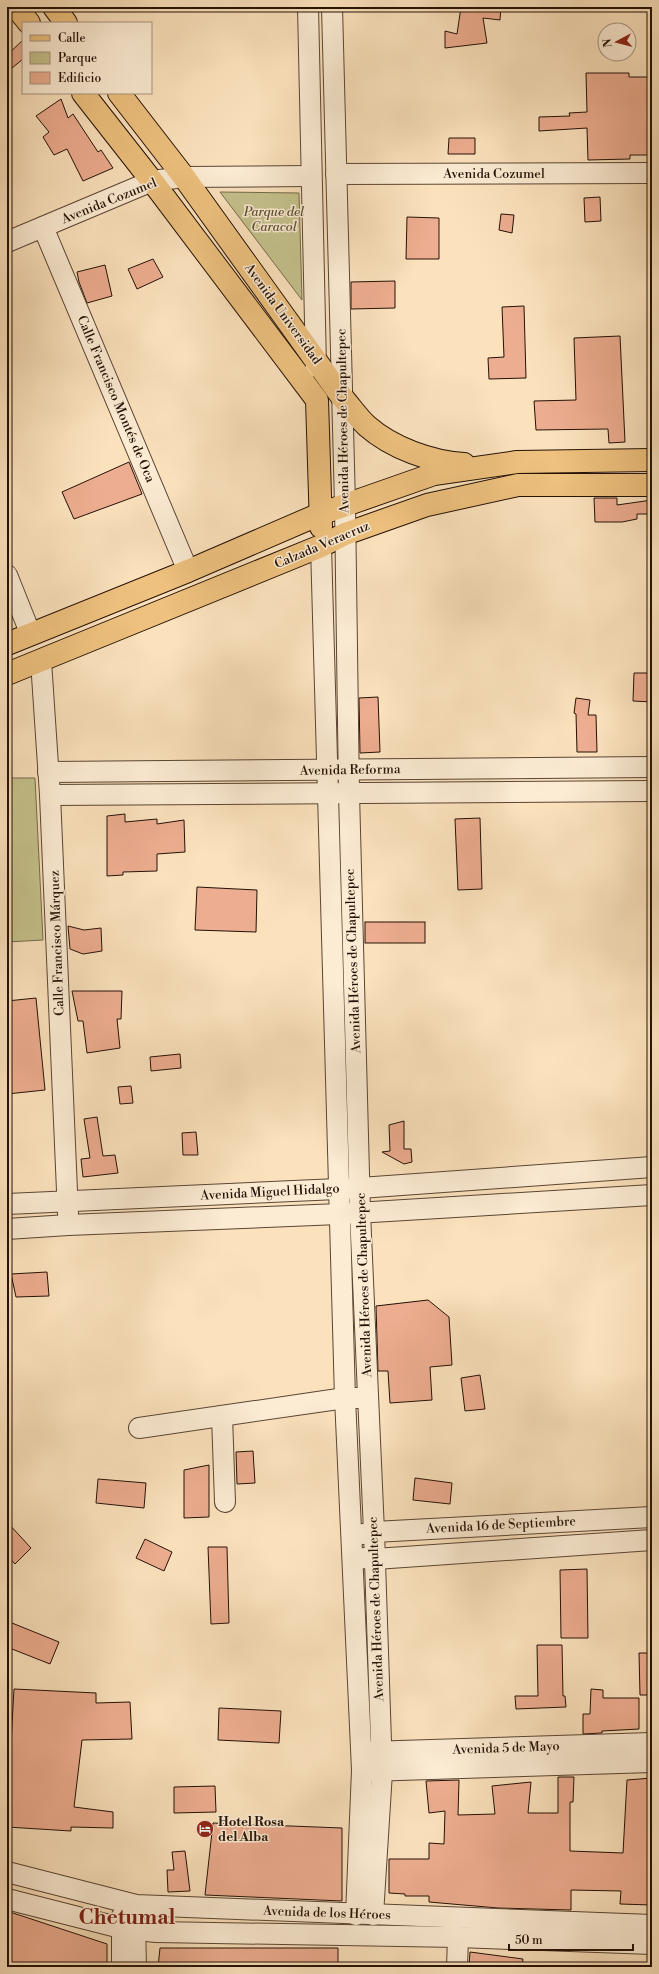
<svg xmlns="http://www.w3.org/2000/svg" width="659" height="1974" viewBox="0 0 659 1974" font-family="'Libre Bodoni',serif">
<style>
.green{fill:#c5c28d;stroke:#746a4a}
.building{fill:#edad90;stroke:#241106}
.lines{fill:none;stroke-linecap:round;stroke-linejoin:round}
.minor-casing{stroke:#5a4534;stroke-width:22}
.major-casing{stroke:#241106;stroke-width:24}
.minor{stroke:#fcecd4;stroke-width:20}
.major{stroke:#eec17e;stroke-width:22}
.labels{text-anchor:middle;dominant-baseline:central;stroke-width:3;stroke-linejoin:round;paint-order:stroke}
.street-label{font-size:13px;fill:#241106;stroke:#fcecd4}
.park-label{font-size:13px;font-style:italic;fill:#5c4f35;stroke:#fcecd4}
.poi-label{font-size:13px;font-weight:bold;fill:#241106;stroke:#fcecd4;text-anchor:start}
.town-label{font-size:21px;font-weight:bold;fill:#7a1f14;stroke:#fcecd4}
</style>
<rect width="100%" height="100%" fill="#fbe2bd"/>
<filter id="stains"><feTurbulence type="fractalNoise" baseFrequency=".005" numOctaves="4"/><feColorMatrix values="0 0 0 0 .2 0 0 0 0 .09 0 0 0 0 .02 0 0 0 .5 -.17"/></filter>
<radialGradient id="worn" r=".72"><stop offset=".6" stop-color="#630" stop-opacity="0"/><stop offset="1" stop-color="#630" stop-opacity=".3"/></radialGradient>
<g class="green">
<polygon points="220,192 299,193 302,300"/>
<polygon points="7,778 35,778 43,940 7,942"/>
</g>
<g class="building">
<polygon points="461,7 501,7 500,20 483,18 487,43 445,48 445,31 457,34"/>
<polygon points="23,40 23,59 7,72 7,55"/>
<polygon points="586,73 629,73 629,77 652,77 652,155 630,155 630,159 588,160 587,128 539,131 539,117 570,116 569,113 587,112"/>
<polygon points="61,99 68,118 73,114 98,152 101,150 113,168 83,181 67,149 54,155 43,137 49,132 36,116"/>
<polygon points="449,138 475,138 475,154 448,154"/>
<polygon points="600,197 601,221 585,222 584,198"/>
<polygon points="501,214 514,215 512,233 499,230"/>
<polygon points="407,217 439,218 439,259 406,259"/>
<polygon points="153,259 163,277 137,289 128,269"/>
<polygon points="105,265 112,296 87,303 79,282 77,272"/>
<polygon points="395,281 395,308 351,309 351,282"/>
<polygon points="524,306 526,378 489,379 488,358 504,357 502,307"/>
<polygon points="620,336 625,442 609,443 608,429 536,430 534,401 576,400 574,338"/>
<polygon points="129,462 142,494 74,519 62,492"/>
<polygon points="594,498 617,498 617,505 652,500 652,514 637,514 637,519 622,522 595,522"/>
<polygon points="634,673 652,673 652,702 633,701"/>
<polygon points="378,697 380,752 360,753 359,698"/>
<polygon points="576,698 590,700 588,715 596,715 597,752 577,752 576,714 574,713"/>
<polygon points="125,814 125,822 157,819 157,824 184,820 185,852 157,854 157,871 123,872 123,875 107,876 107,816"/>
<polygon points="480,818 482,889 458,890 455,819"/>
<polygon points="197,887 257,890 256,932 195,930"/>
<rect x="365" y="922" width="60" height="21"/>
<polygon points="68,926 84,930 101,928 102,951 83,954 70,949"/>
<polygon points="72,991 122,991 121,1019 117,1019 120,1048 87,1053 83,1021 78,1021"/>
<polygon points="36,998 45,1090 7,1094 7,1001"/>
<polygon points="180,1054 181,1068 151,1071 150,1057"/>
<polygon points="131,1086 133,1103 120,1104 118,1087"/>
<polygon points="97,1117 103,1156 115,1155 118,1173 83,1177 81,1159 90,1158 84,1119"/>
<polygon points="404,1121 404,1149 411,1149 412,1162 404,1164 382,1152 390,1151 389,1125"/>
<polygon points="196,1132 198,1155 183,1155 182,1133"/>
<polygon points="47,1272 49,1296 16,1297 11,1274"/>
<polygon points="428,1300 449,1317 452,1365 430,1367 432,1400 390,1403 388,1371 378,1371 376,1306"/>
<polygon points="480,1375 485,1409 465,1411 461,1378"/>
<polygon points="253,1451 255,1483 237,1484 236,1452"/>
<polygon points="209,1465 209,1517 184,1518 184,1470"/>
<polygon points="415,1478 452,1483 450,1504 413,1500"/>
<polygon points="98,1479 146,1483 144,1508 96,1503"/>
<polygon points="7,1522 31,1548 15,1564 7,1555"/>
<polygon points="145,1539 172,1552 164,1571 136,1558"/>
<polygon points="208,1547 227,1547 229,1623 211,1624"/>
<polygon points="587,1569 588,1638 561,1638 560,1570"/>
<polygon points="7,1621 59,1642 50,1664 7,1647"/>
<polygon points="537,1645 562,1645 563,1696 565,1696 566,1707 516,1709 515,1696 538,1696"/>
<polygon points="639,1653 652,1653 652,1695 640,1695"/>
<polygon points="14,1689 96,1693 96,1703 130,1702 132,1739 82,1740 74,1807 113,1812 113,1828 71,1827 71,1831 7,1827 7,1742 11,1743"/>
<polygon points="591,1689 603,1690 603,1698 639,1698 639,1729 602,1731 602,1733 583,1734 583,1714 590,1714"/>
<polygon points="219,1708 281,1711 279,1743 218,1740"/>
<polygon points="558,1777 574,1777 573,1802 570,1802 570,1851 623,1853 627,1780 652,1778 652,1905 620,1904 621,1891 571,1890 571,1910 498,1908 429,1902 429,1896 405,1896 405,1894 389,1893 389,1859 429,1859 429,1843 444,1844 445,1811 429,1813 426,1781 459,1780 458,1815 495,1814 492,1786 531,1782 528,1813 558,1813"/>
<polygon points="215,1786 216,1812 174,1813 174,1787"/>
<polygon points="213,1823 342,1828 342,1901 205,1895"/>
<polygon points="185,1851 190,1891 168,1892 167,1870 174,1870 172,1852"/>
<polygon points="7,1911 107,1944 107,1967 7,1967"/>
<polygon points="160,1948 338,1948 338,1967 158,1967"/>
<polygon points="470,1952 523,1959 522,1967 469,1967"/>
</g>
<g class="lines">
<defs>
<g id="minor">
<polyline points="308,7 316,367"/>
<polyline points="332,7 345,504 349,793 360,1212 374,1532 382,1772 373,1915"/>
<polyline points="336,174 652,173"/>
<polyline points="43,227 188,571"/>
<polyline points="7,242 152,181 184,177 311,176"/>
<polyline points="321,546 345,1398 362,1770 356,1915"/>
<polyline points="7,575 31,635"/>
<polyline points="41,661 50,795 68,1214"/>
<polyline points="48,772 652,767"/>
<polyline points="50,795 652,791"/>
<polyline points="7,1204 360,1188 652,1167"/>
<polyline points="7,1229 68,1225 339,1214 652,1195"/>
<polyline points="222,1416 225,1502"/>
<polyline points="139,1428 345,1398 358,1398"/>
<polyline points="363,1534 374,1532 652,1517"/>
<polyline points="361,1558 375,1559 652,1540"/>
<polyline points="368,1752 652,1743"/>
<polyline points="368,1771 652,1762"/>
<polyline points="7,1872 136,1905 652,1925"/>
<polyline points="7,1899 121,1928 156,1932 458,1937 652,1944"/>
<polyline points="122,1916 122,1967"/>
<polyline points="135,1923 136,1967"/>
<polyline points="457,1967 458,1937"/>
</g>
<g id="major">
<polyline points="16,7 29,23"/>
<polyline points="54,7 66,23"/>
<polyline points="83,93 152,181 317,400 321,527"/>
<path d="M119,93L184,177L342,397C350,406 358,418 367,426C392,448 431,462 464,464"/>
<polyline points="7,644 188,571 320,514 434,474 517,462 652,460"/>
<polyline points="7,674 321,546 345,534 427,505 518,485 652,485"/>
</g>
</defs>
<use href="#minor" class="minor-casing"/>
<use href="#major" class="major-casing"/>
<use href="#minor" class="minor"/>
<use href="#major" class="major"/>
</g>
<defs>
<symbol id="hotel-disc" viewBox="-11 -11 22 22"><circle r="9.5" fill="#8f2418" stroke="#fcecd4"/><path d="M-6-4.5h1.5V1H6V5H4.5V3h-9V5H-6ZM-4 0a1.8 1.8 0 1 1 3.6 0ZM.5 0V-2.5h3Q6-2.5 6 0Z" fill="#fff"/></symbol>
</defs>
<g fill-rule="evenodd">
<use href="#hotel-disc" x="195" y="1819" width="20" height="20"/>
</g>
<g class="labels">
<g class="street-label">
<text x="494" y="174">Avenida Cozumel</text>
<text transform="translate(109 201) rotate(-22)">Avenida Cozumel</text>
<text transform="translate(283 314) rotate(54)">Avenida Universidad</text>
<text transform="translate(116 399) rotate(67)">Calle Francisco Montés de Oca</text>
<text transform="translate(343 421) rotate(-91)">Avenida Héroes de Chapultepec</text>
<text transform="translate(322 545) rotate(-23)">Calzada Veracruz</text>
<text transform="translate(350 770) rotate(-1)">Avenida Reforma</text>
<text transform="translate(57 943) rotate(-92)">Calle Francisco Márquez</text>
<text transform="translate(353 961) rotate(-92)">Avenida Héroes de Chapultepec</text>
<text transform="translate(270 1192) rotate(-3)">Avenida Miguel Hidalgo</text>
<text transform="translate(364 1285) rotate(-92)">Avenida Héroes de Chapultepec</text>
<text transform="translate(501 1525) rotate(-3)">Avenida 16 de Septiembre</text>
<text transform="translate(376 1609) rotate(-92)">Avenida Héroes de Chapultepec</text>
<text transform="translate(506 1748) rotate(-2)">Avenida 5 de Mayo</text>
<text transform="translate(327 1913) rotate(2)">Avenida de los Héroes</text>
</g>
<g class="park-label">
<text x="274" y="212">Parque del<tspan x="274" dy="15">Caracol</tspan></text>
</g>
<g class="poi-label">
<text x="218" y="1822">Hotel Rosa<tspan x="218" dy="15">del Alba</tspan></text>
</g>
<g class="town-label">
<text x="127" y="1918">Chetumal</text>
</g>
</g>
<rect width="659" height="1974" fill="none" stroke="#fbe2bd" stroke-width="24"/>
<rect x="8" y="8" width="643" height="1958" fill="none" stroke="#241106" stroke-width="2"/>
<rect x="12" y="12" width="635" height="1950" fill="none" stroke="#241106"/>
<rect x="22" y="22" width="130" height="72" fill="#fcecd4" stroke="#a69482"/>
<rect x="30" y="35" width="20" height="6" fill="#eec17e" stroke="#a69482"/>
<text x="58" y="42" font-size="12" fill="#241106">Calle</text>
<rect x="30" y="52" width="20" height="12" fill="#c5c28d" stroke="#a69482"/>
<text x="58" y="62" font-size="12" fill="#241106">Parque</text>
<rect x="30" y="72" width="20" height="12" fill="#edad90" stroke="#a69482"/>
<text x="58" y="82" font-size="12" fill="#241106">Edificio</text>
<g transform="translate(617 42) rotate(263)"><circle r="19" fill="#fcecd4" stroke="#a69482"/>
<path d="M0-3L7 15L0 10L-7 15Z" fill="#8f2418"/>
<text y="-6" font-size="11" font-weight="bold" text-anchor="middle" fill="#241106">N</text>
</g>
<path d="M509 1944v6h124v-6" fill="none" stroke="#241106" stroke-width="2"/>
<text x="515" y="1944" font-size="12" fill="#241106" stroke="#fcecd4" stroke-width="3" paint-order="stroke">50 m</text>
<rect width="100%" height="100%" filter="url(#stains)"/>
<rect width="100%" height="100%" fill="url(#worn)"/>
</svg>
